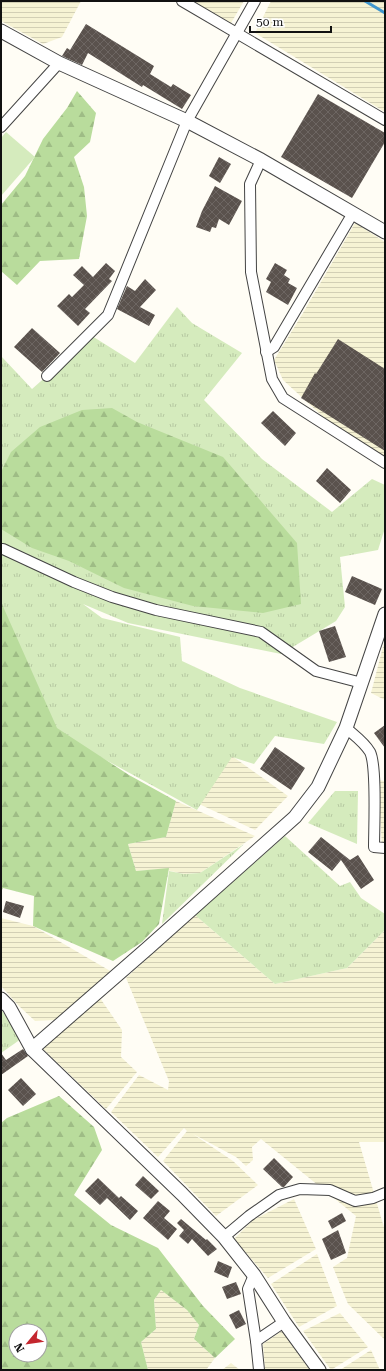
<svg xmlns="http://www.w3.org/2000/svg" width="386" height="1371" viewBox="0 0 386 1371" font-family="'Roboto Serif',serif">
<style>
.farmland{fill:url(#farmland-rules)}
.grass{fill:url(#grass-tufts)}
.forest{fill:url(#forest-firs);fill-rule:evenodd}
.park{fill:#d5ebbd}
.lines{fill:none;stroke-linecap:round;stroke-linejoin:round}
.stream{stroke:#3f96cf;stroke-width:3}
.building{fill:url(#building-cross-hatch)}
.minor-casing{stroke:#444;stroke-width:12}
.tertiary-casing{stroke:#444;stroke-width:15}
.minor{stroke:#fff;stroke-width:10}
.tertiary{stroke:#fff;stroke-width:13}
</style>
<defs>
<pattern id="farmland-rules" width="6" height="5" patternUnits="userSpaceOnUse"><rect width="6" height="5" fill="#f6f3d4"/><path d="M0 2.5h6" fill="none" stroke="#d2cfb5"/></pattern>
<pattern id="grass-tufts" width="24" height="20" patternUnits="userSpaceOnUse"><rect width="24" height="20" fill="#d5ebbd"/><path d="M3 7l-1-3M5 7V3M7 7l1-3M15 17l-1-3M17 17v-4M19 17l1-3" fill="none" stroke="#b6c8a1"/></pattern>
<pattern id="forest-firs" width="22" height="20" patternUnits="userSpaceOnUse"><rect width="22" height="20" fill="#b9dc9c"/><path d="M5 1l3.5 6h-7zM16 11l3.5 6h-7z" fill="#9ebc85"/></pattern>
<pattern id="building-cross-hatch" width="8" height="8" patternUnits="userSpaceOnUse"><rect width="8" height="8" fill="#5a524d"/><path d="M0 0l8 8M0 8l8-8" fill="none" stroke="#6d6662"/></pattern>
</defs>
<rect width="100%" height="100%" fill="#fffdf5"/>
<g class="farmland">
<polygon points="1,1 81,1 62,37 43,44 1,21"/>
<polygon points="193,1 244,1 231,23"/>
<polygon points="271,1 385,1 385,112 255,33"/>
<polygon points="355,223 385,242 385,457 330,423 283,380 274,360 303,313"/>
<polygon points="385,639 385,700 371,693"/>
<polygon points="232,756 288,796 255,830 199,804"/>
<polygon points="378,780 385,781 385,845 382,846"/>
<polygon points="176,801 255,836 200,873 184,874 162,869 136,871 128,844 166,837"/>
<polygon points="195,915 275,984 347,968 385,930 385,1142 359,1142 385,1231 385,1340 348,1304 333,1267 347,1258 356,1216 261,1139 252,1147 253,1160 246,1166 236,1157 193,1134 233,1161 258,1185 216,1216 163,1161 187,1131 184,1128 158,1157 111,1112 139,1075 168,1090 169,1081 126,978"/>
<polygon points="1,918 33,926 112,972 55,1020 35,1021 19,1006 1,986"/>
<polygon points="100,998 122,1030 121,1057 137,1072 106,1109 42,1048"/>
<polygon points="294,1199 316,1249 268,1278 234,1239 253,1220"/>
<polygon points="317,1254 337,1306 299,1327 271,1284"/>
<polygon points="161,1290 187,1310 199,1325 194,1339 215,1358 206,1370 148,1370 141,1342 156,1329 154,1300"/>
<polygon points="340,1313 368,1347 331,1370 303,1331"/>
<polygon points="282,1331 310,1370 265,1370 263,1344"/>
<polygon points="371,1350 380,1370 340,1370"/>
<polygon points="231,1363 240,1370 222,1370"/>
</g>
<g class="grass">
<polygon points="177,307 192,323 242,353 204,400 262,459 332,512 372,479 385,485 385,528 378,550 340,557 345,607 336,621 281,654 128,623 83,604 102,618 180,637 182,661 240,688 337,722 324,744 275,736 254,764 232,757 197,810 53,731 1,603 1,356 32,389 92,336 135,363"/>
<polygon points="335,791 358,791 357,844 308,823"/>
<polygon points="285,836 340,886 350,882 361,898 385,914 385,930 347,968 275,984 195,915"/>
<polygon points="244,844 162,924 169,871 184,874 200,873"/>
<polygon points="1,1009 21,1039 1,1053"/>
</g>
<g class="forest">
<polygon points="77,91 96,113 90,142 74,157 84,187 87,216 79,259 40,261 17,285 1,271 1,205 25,176 43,139 67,108"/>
<polygon points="112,408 137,422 223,457 297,543 301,604 263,613 193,606 124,588 69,561 32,548 1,529 1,472 11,452 40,427 82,410"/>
<polygon points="1,602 57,728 129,775 176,801 166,837 128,844 136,871 169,868 159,924 142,942 113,961 33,926 34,896 3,888 1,892"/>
<path d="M59,1096L94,1127L102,1150L74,1195L111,1225L158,1248L203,1306L235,1339L215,1358L194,1339L199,1325L187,1310L161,1290L154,1300L156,1329L141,1342L148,1370H1V1123L7,1118ZM16,1331H40V1355H16Z"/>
</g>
<polygon class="park" points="6,132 35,157 1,196 1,138"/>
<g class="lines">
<polyline class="stream" points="365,1 385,13"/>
</g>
<g class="building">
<polygon points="86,24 154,66 150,74 171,87 173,84 191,95 182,109 143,85 142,87 88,53 82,65 62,56 67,48 70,50"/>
<polygon points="318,94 385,133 385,142 352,198 281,157"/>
<polygon points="219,157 231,164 220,183 209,176"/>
<polygon points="215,186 242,201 229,225 219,219 216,228 212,227 210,232 196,227 202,211"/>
<polygon points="106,263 115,271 109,279 112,281 85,309 90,313 78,326 57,306 69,294 72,297 84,285 73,275 82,266 93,277"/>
<polygon points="275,263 287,270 284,275 290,279 288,283 297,288 288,305 266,292 271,282 266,279"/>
<polygon points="145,279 156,290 140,307 155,315 149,326 117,309 127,286 135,291"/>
<polygon points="32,328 60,353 42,372 14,347"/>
<polygon points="338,339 385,369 385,451 301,398 315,373 316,374"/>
<polygon points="273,411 296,433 285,446 261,423"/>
<polygon points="327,468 351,490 340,503 316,481"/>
<polygon points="352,576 382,589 375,605 345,592"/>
<polygon points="335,626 346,657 329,662 319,631"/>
<polygon points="385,725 385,748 374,733"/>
<polygon points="275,747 305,768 291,790 260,769"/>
<polygon points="321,837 350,860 358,855 374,880 361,889 341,860 332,871 308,852"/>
<polygon points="6,901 24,906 20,918 3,912"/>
<polygon points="23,1049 28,1056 1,1075 1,1053 6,1060"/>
<polygon points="21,1078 36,1094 23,1106 8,1090"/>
<polygon points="274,1158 293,1177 284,1187 282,1187 263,1169"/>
<polygon points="143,1176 159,1191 151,1199 135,1185"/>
<polygon points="98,1178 119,1198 121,1196 138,1211 130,1220 107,1198 100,1205 85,1191"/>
<polygon points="158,1201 170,1211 164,1218 177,1229 168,1240 143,1218"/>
<polygon points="342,1213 346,1221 332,1229 328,1221"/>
<polygon points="181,1219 206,1240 207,1239 217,1249 208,1256 192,1239 188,1244 179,1236 184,1230 177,1223"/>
<polygon points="338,1230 346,1253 331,1260 322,1239"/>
<polygon points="218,1261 232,1267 228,1278 214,1272"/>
<polygon points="236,1282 241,1294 227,1299 222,1287"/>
<polygon points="239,1310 246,1324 236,1329 229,1315"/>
</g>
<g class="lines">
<defs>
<g id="minor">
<polyline points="182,1 385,120"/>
<polyline points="1,127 59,63"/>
<polyline points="261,160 250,184 251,272 272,379 283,398 385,463"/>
<polyline points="266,352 274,347 353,213"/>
<polyline points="47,376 108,315 187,121 255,1"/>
<polyline points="1,549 3,549 74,582 112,597 156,610 261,632 316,671 362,683"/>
<path d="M346,728C355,736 364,742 370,752C377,766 374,828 374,847L385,848"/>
<polyline points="224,1237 249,1216 279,1195 300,1189 330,1190 355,1201 373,1198 385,1193"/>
<polyline points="254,1275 248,1289 256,1341 259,1370"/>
<polyline points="256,1341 284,1322"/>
</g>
<g id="tertiary">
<polyline points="1,31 59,63 187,121 261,160 385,232"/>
<polyline points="1,999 9,1007 32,1049 182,1194 224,1237 254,1275 284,1322 319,1370"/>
<polyline points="32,1049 148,948 295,817 318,787 346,728 385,614"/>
</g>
</defs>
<use href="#minor" class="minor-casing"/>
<use href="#tertiary" class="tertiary-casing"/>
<use href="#minor" class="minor"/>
<use href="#tertiary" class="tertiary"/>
</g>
<rect width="386" height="1371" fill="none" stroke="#111111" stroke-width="4"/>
<g transform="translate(28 1343) rotate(241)"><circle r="19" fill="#ffffff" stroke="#a0a0a0"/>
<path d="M0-3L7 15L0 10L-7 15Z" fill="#c4262e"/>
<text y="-6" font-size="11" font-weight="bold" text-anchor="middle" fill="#111111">N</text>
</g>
<path d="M250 26v6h81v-6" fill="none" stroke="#111111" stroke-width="2"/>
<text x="256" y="26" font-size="12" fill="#111111" stroke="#ffffff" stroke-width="3" paint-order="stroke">50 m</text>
</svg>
